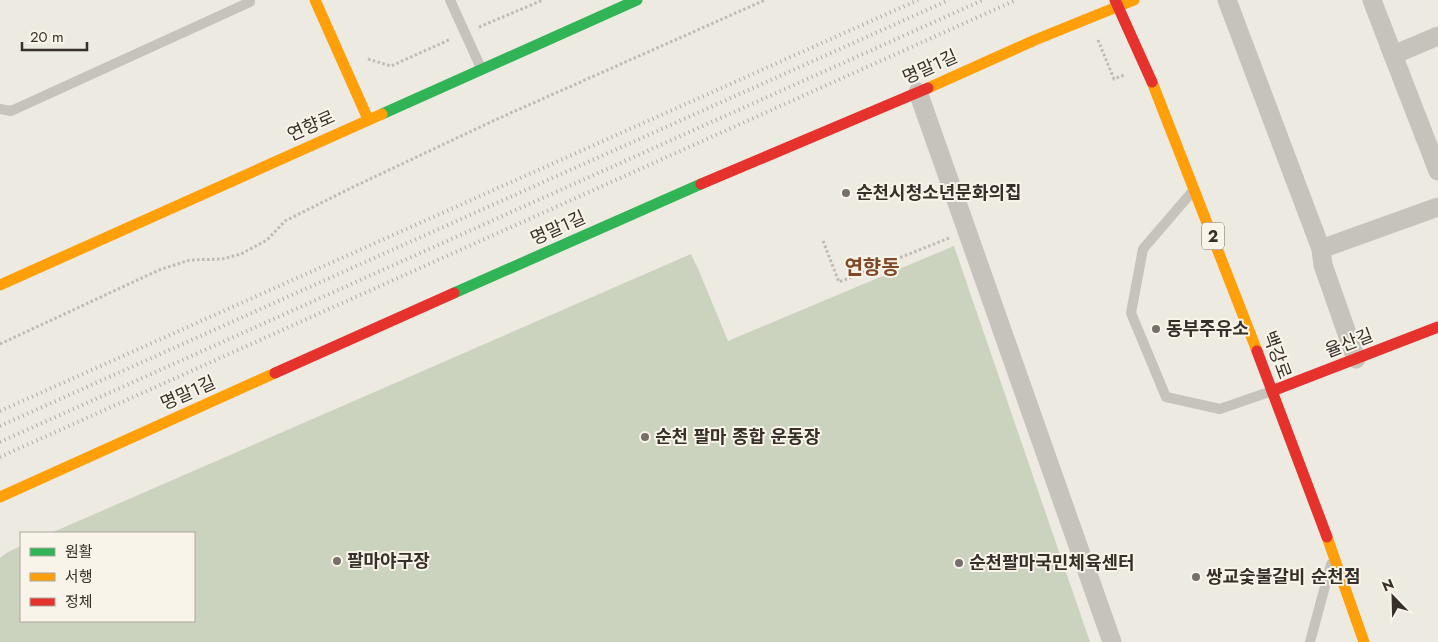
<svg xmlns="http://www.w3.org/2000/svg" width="1438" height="642" viewBox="0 0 1438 642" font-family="Jost,'Noto Sans KR',sans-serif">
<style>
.green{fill:#cbd2bd}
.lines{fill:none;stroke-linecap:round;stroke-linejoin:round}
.path{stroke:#bfbab4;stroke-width:3;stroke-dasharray:2.5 2.5;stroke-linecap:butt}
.lane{stroke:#c6c2bc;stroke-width:10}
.street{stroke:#c6c2bc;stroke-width:19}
.fast{stroke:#30b455;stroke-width:11}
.slow{stroke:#ff9f0a;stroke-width:11}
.jam{stroke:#e5322d;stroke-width:11}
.rail{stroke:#aeaaa6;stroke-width:4;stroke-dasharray:1 4;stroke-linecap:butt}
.jam-bridge{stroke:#e5322d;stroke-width:11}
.poi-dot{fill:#77706a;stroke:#f9f4ea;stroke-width:2}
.labels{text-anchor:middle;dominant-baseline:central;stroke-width:4;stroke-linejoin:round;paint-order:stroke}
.shield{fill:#f9f4ea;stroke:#716a64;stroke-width:1}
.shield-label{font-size:16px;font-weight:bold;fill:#372f2a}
.street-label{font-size:18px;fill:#372f2a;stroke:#f9f4ea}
.poi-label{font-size:18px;font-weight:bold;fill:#372f2a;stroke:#f9f4ea;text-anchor:start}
.quarter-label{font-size:20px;font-weight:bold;fill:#814927;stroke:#f9f4ea}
</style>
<rect width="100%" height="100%" fill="#edeae2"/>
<polygon class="green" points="954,246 1090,642 0,642 0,558 8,552 21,546 21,621 194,621 194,533 51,533 691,254 699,271 728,341"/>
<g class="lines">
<g class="path">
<polyline points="479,27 543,0"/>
<polyline points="1098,40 1114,79 1124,75"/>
<polyline points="368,59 391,66 451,39"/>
<polyline points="823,241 839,282 949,238"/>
<polyline points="0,344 159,270 190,260 222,259 241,254 267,240 285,221 353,187 495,120 765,0"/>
</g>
<g class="lane">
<polyline points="450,0 481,68"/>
<polyline points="0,109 11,111 250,2 250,0"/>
<polyline points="1192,192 1143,249 1131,313 1166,397 1220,409 1272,391"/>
<polyline points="1310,642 1331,564"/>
</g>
<g class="street">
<polyline points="1227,0 1321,249 1438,207"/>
<polyline points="1372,0 1393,55 1438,36"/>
<polyline points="1393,55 1438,171"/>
<polyline points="918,92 1112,642"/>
<polyline points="1321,249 1323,265 1356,359"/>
</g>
<g class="fast">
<polyline points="382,114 637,0"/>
<polyline points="454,293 701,184"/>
</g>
<g class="slow">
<polyline points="315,0 368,119"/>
<polyline points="1152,82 1257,351"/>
<polyline points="928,88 1035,40 1134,0"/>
<polyline points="0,285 382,114"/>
<polyline points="0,497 275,373"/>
<polyline points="1327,537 1364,642"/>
</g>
<g class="jam">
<polyline points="701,184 928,88"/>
<polyline points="1257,351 1327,537"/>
<polyline points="275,373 454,293"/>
<polyline points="1272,391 1438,327"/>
</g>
<g class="rail">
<polyline points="0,411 918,0"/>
<polyline points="0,426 949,0"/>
<polyline points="0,442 983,0"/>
<polyline points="0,457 1016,0"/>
</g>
<polyline class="jam-bridge" points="1115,0 1152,82"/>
</g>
<g class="poi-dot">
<circle cx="846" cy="193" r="5"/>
<circle cx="1156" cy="329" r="5"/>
<circle cx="645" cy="437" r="5"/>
<circle cx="337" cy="561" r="5"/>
<circle cx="959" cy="563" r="5"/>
<circle cx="1196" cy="577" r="5"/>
</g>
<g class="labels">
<rect class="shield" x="1202" y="222.5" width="22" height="27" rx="4"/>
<g class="shield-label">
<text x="1213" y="236">2</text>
</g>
<g class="street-label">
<text transform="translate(930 67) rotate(-24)">명말1길</text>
<text transform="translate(311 126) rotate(-24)">연향로</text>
<text transform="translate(558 228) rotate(-24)">명말1길</text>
<text transform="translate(1349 343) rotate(-21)">율산길</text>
<text transform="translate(1277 355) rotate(70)">백강로</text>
<text transform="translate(188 393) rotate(-24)">명말1길</text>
</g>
<g class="poi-label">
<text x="856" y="193">순천시청소년문화의집</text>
<text x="1166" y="329">동부주유소</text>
<text x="655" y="437">순천 팔마 종합 운동장</text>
<text x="347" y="561">팔마야구장</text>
<text x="969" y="563">순천팔마국민체육센터</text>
<text x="1206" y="577">쌍교숯불갈비 순천점</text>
</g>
<g class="quarter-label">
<text x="872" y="267">연향동</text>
</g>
</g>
<rect x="20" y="532" width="175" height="90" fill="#f9f4ea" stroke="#aba59d"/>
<rect x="30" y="548" width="25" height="8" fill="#30b455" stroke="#aba59d"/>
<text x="65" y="557" font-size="15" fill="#372f2a">원활</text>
<rect x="30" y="573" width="25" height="8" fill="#ff9f0a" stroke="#aba59d"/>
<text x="65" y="582" font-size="15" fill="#372f2a">서행</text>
<rect x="30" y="598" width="25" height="8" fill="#e5322d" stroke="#aba59d"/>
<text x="65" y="607" font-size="15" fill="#372f2a">정체</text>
<g transform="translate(1393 597) rotate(337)" stroke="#f9f4ea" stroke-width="4" paint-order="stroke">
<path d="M0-4L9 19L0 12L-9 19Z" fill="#372f2a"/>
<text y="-8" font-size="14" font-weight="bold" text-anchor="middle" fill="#372f2a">N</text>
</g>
<path d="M22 42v8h65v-8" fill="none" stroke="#372f2a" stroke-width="2.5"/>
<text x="30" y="42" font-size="15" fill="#372f2a" stroke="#f9f4ea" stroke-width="4" paint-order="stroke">20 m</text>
</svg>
